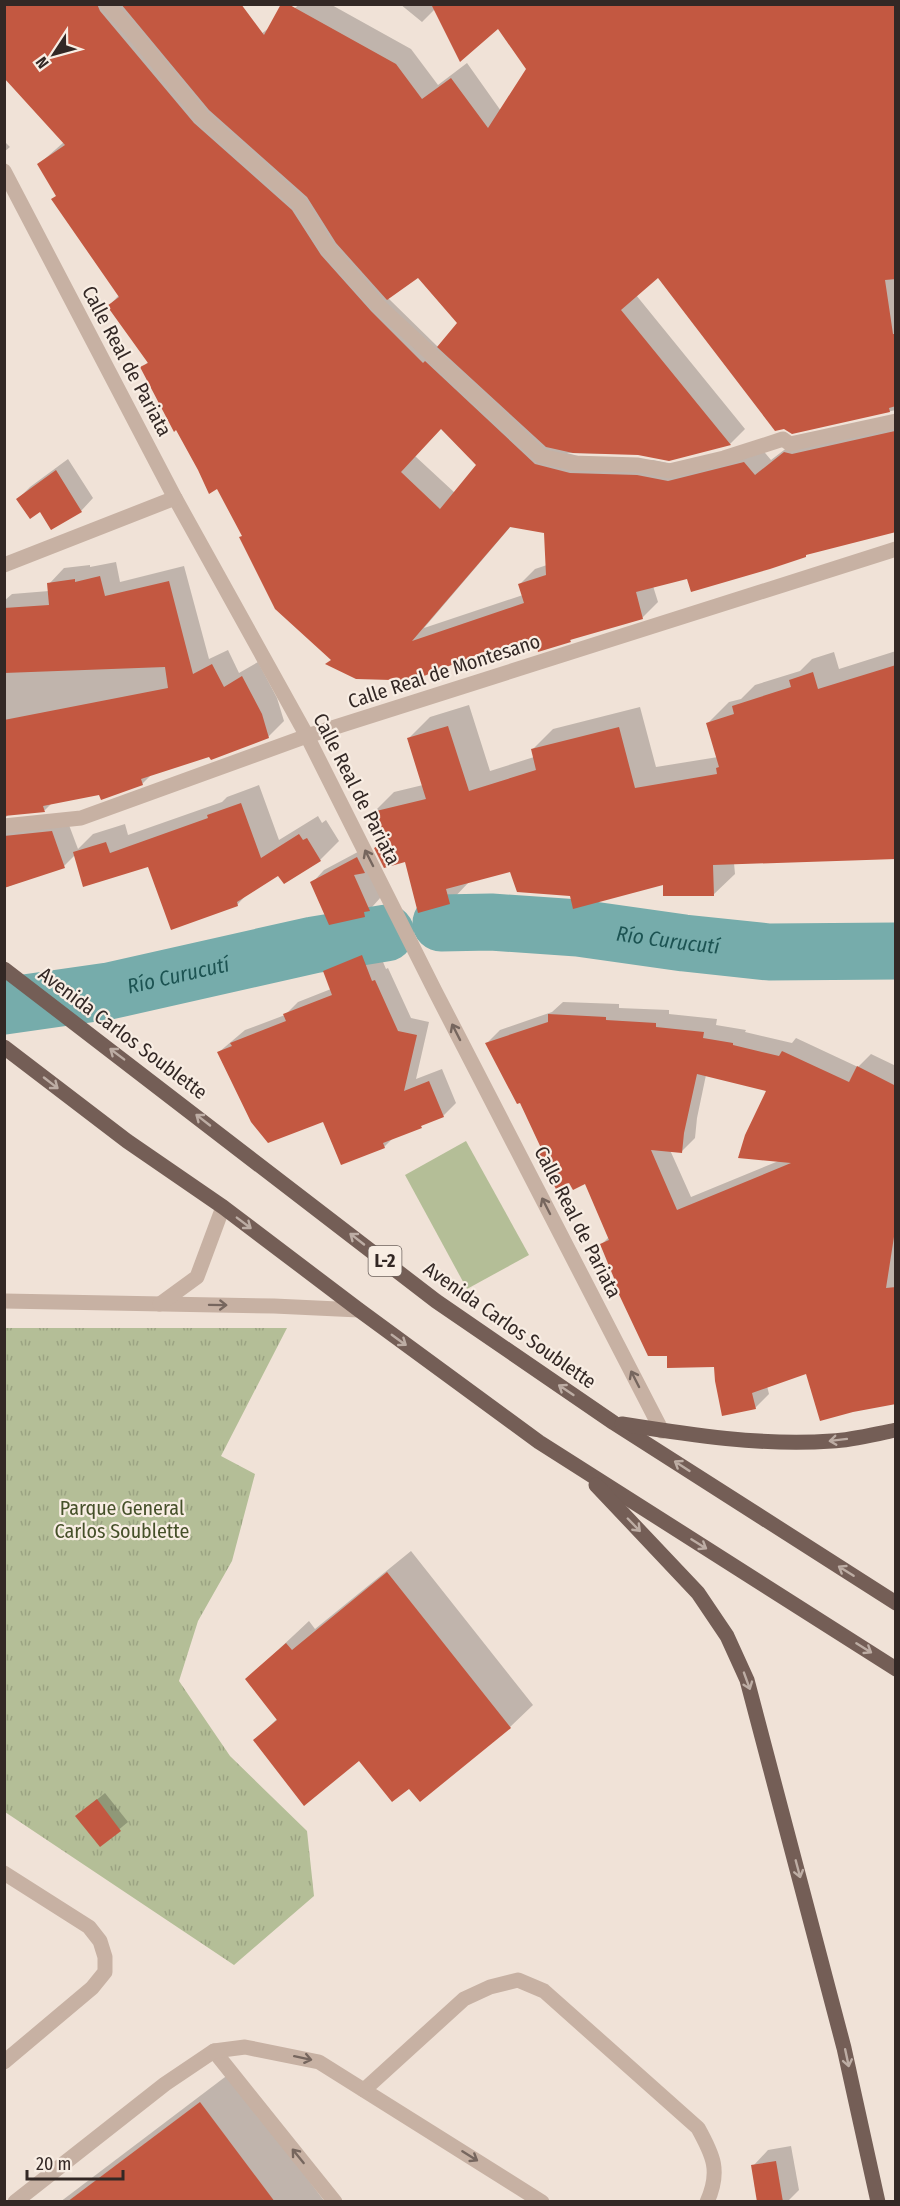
<svg xmlns="http://www.w3.org/2000/svg" width="900" height="2206" viewBox="0 0 900 2206" font-family="'Fira Sans Condensed',sans-serif">
<style>
.grass{fill:url(#grass-tufts)}
.pitch{fill:#b4be97}
.shadow{fill:#0003;fill-rule:evenodd}
.lines{fill:none;stroke-linecap:round;stroke-linejoin:round}
.river{stroke:#76acab;stroke-width:57}
.building{fill:#c35841;fill-rule:evenodd}
.minor{stroke:#c7b1a3;stroke-width:15}
.major{stroke:#745e56;stroke-width:15}
.oneway{stroke:#76665e}
.oneway2{stroke:#bdada4}
.labels{text-anchor:middle;dominant-baseline:central;stroke-width:4.5;stroke-linejoin:round;paint-order:stroke}
.shield{fill:#f8ede3;stroke:#6e635e;stroke-width:1.5}
.shield-label{font-size:18px;font-weight:bold;fill:#332825}
.street-label{font-size:20px;fill:#332825;stroke:#f8ede3}
.park-label{font-size:20px;fill:#455029;stroke:#f8ede3}
.water-label{font-size:21px;font-style:italic;fill:#1c5352;stroke:#f8ede3}
</style>
<defs>
<pattern id="grass-tufts" width="24" height="20" patternUnits="userSpaceOnUse" patternTransform="scale(1.5)"><rect width="24" height="20" fill="#b4be97"/><path d="M3 7l-1-3M5 7V3M7 7l1-3M15 17l-1-3M17 17v-4M19 17l1-3" fill="none" stroke="#9ba382"/></pattern>
</defs>
<rect width="100%" height="100%" fill="#f0e2d7"/>
<polygon class="grass" points="4,1328 287,1328 221,1456 255,1474 232,1561 198,1621 179,1681 230,1756 307,1831 314,1896 234,1965 5,1812"/>
<polygon class="pitch" points="466,1141 529,1255 467,1289 405,1175"/>
<g class="shadow">
<path d="M4,4H233L238,52L300,4H330L411,49L438,85L467,63L501,111L528,69L498,27L435,9L422,22L400,4H896V410L792,432L658,276L636,295L745,429L730,444L669,459L638,454L567,453L586,458L653,460L684,466L760,447L771,460L801,437L896,420V530L808,553L805,556L687,577L653,586L658,602L642,618L573,637L570,641L485,650L392,679L333,659L244,535L218,487L199,470L142,368L149,361L109,306L119,295L39,164L64,142ZM418,276L459,323L438,347L388,298ZM441,428L478,465L455,493L415,456ZM511,526L545,531L547,565L535,569L520,584L523,595L424,628Z"/>
<polygon points="4,141 10,147 4,152"/>
<polygon points="68,459 93,498 81,511 52,528 40,510 18,499 30,487"/>
<polygon points="116,562 120,582 184,566 209,659 228,650 239,673 258,662 277,698 284,721 268,737 152,774 142,784 53,802 45,810 9,814 4,819 4,601 12,594 49,591 49,584 64,568 90,565 90,567"/>
<polygon points="896,651 896,858 734,863 735,874 713,895 664,883 511,871 470,881 449,903 406,861 376,848 387,837 373,813 394,792 423,785 409,738 430,717 469,705 490,771 534,757 532,750 553,729 640,707 656,767 718,757 708,723 729,702 741,699 755,685 800,671 812,659 834,652 839,669"/>
<polygon points="259,785 279,840 318,816 322,823 326,820 339,841 320,860 279,874 249,892 237,905 149,865 75,855 64,866 4,888 4,826 66,817 78,849 93,834 125,824 128,835 222,802 227,797"/>
<polygon points="369,846 381,897 364,916 312,883 324,870"/>
<polygon points="375,943 386,969 388,968 411,1018 429,1022 416,1079 442,1069 456,1103 443,1116 393,1138 384,1147 324,1120 219,1052 245,1030 285,1015 298,1002 331,989 324,971 337,958"/>
<path d="M563,1002L619,1004V1008L669,1010V1014L717,1019L716,1025L746,1030L745,1032L792,1043L796,1038L858,1067L871,1054L896,1066V1403L807,1372L767,1386L769,1394L755,1408L716,1365L668,1354L617,1283L601,1245L609,1237L586,1182L570,1181L538,1151L542,1147L521,1101L487,1043L500,1030L552,1012ZM706,1075L768,1090L781,1160L691,1197L670,1150L682,1151L695,1138L697,1118Z"/>
<polygon points="411,1551 533,1705 510,1727 420,1800 410,1786 360,1759 255,1740 278,1718 247,1679 309,1621 315,1629"/>
<polygon points="105,1793 128,1822 100,1845 77,1816"/>
<polygon points="229,2074 325,2202 60,2202"/>
<polygon points="791,2146 799,2190 787,2202 759,2202 753,2166 768,2150"/>
</g>
<g class="lines">
<g class="river">
<path id="s1" d="M441,923L491,922L578,928L684,943L769,952L896,951"/>
<path id="s2" d="M4,1006L109,991L313,945L386,933"/>
</g>
</g>
<g class="building">
<path d="M4,4H97L100,11L194,123L292,210L321,255L371,311L423,363L425,361L535,464L570,473L637,475L668,481L744,462L755,475L784,452L792,454L895,431L896,532L806,555V557L770,569L691,592L687,579L636,592L643,619L570,640L571,642L538,652L537,648L488,664L484,652L394,688L391,680L356,679L325,664L331,660L275,609L239,537L242,536L217,489L209,494L198,470L176,430L174,432L140,367L148,363L107,306L119,297L51,199L56,196L37,164L65,145L4,78ZM441,429L476,465L440,509L401,472ZM510,527L544,533L546,575L518,584L524,603L412,641Z"/>
<polygon points="121,4 241,4 264,35 281,4 288,4 396,64 422,99 451,78 488,128 526,69 498,29 460,62 431,4 896,4 896,279 885,280 893,334 896,334 896,406 889,408 890,412 792,434 784,429 775,431 658,278 621,310 731,445 669,461 638,455 573,453 546,447 437,347 457,323 418,278 387,300 336,243 307,197 209,110"/>
<polygon points="56,470 82,512 51,530 40,512 30,519 16,499"/>
<polygon points="100,576 105,596 169,581 193,674 212,664 224,687 242,676 262,714 269,738 211,760 209,757 141,779 143,785 101,800 99,795 43,806 45,812 4,816 4,720 168,688 165,667 4,673 4,608 49,605 47,583 75,579 75,582"/>
<polygon points="896,665 896,859 713,865 714,896 663,896 663,885 573,909 570,896 517,892 510,872 446,889 450,904 418,913 405,862 384,868 374,848 387,841 372,812 426,799 407,738 448,726 469,791 536,770 531,749 619,727 635,788 717,774 716,768 719,767 706,723 734,714 732,706 791,687 789,680 813,672 818,689"/>
<polygon points="241,803 261,858 299,834 303,840 307,838 321,861 284,884 278,876 237,902 238,906 171,930 148,867 83,887 73,852 106,842 110,853 208,818 207,815"/>
<polygon points="52,831 65,868 4,888 4,836"/>
<polygon points="357,857 365,873 354,875 370,911 364,912 365,917 329,925 310,882"/>
<polygon points="362,955 372,981 375,980 398,1031 417,1035 404,1091 429,1081 444,1117 421,1126 422,1128 383,1143 385,1148 341,1165 323,1122 268,1143 251,1122 217,1052 232,1046 230,1043 286,1021 283,1014 332,995 323,971"/>
<path d="M548,1014L606,1017V1020L656,1023V1027L704,1032L703,1038L733,1043V1045L779,1056L782,1051L849,1082L857,1066L896,1086V1224L886,1288L896,1287V1404L853,1412L820,1421L806,1374L752,1393L756,1409L722,1416L715,1381L714,1367L667,1368V1356H648L614,1284L616,1283L600,1244L609,1240L585,1184L573,1190L569,1183L556,1189L536,1151L541,1148L520,1103L517,1104L485,1043L548,1022ZM697,1074L766,1091L745,1135L738,1158L791,1163L677,1210L651,1150L682,1153L684,1133Z"/>
<polygon points="387,1572 511,1728 420,1802 409,1789 392,1802 359,1761 304,1806 253,1740 277,1720 245,1679 286,1643 292,1650"/>
<polygon points="97,1799 121,1831 100,1847 75,1816"/>
<polygon points="200,2102 275,2202 67,2202"/>
<polygon points="776,2161 783,2202 757,2202 751,2165"/>
</g>
<g class="lines">
<g class="minor">
<polyline points="107,4 133,33 202,117 300,204 328,249 378,305 541,456 572,463 638,465 669,471 724,458 783,439 790,444 896,421"/>
<polyline points="4,171 175,498 307,736 435,991 662,1431"/>
<polyline points="4,565 175,498"/>
<polyline points="4,826 81,818 307,736 896,549"/>
<polyline points="4,1301 274,1306 359,1310"/>
<polyline points="160,1304 197,1277 223,1207"/>
<polyline points="4,1873 89,1927 100,1941 105,1957 105,1972 92,1988 4,2062"/>
<polyline points="214,2051 335,2202"/>
<path d="M364,2090L464,1999L490,1987L518,1980L544,1991L698,2128C713,2155 721,2171 707,2202"/>
<polyline points="15,2202 165,2084 214,2051 245,2047 319,2062 542,2202"/>
</g>
<g class="major">
<polyline points="4,969 436,1301 614,1423 896,1603"/>
<polyline points="4,1047 127,1141 223,1207 359,1310 539,1442 896,1669"/>
<path d="M622,1424C691,1435 761,1446 832,1441C853,1440 875,1434 896,1430"/>
<polyline points="596,1485 698,1593 727,1636 747,1680 844,2048 878,2202"/>
</g>
</g>
<defs><path id="oneway-shaft" d="M-6 0H5M1.5-3L5.5 0L1.5 3" fill="none" stroke-width="1.6" stroke-linecap="round" stroke-linejoin="round" transform="scale(1.5)"/></defs>
<g class="oneway">
<use href="#oneway-shaft" transform="translate(369 858) rotate(-117)"/>
<use href="#oneway-shaft" transform="translate(456 1032) rotate(-117)"/>
<use href="#oneway-shaft" transform="translate(546 1206) rotate(-117)"/>
<use href="#oneway-shaft" transform="translate(218 1305) rotate(1)"/>
<use href="#oneway-shaft" transform="translate(635 1379) rotate(-117)"/>
<use href="#oneway-shaft" transform="translate(303 2058) rotate(12)"/>
<use href="#oneway-shaft" transform="translate(298 2156) rotate(-129)"/>
<use href="#oneway-shaft" transform="translate(470 2156) rotate(32)"/>
</g>
<g class="oneway2">
<use href="#oneway-shaft" transform="translate(117 1054) rotate(-143)"/>
<use href="#oneway-shaft" transform="translate(51 1083) rotate(38)"/>
<use href="#oneway-shaft" transform="translate(203 1120) rotate(-142)"/>
<use href="#oneway-shaft" transform="translate(244 1223) rotate(37)"/>
<use href="#oneway-shaft" transform="translate(357 1239) rotate(-142)"/>
<use href="#oneway-shaft" transform="translate(399 1340) rotate(36)"/>
<use href="#oneway-shaft" transform="translate(566 1390) rotate(-146)"/>
<use href="#oneway-shaft" transform="translate(838 1440) rotate(173)"/>
<use href="#oneway-shaft" transform="translate(682 1466) rotate(-147)"/>
<use href="#oneway-shaft" transform="translate(634 1525) rotate(46)"/>
<use href="#oneway-shaft" transform="translate(699 1544) rotate(32)"/>
<use href="#oneway-shaft" transform="translate(846 1571) rotate(-148)"/>
<use href="#oneway-shaft" transform="translate(864 1648) rotate(32)"/>
<use href="#oneway-shaft" transform="translate(747 1681) rotate(70)"/>
<use href="#oneway-shaft" transform="translate(798 1869) rotate(75)"/>
<use href="#oneway-shaft" transform="translate(847 2058) rotate(78)"/>
</g>
<g class="labels">
<rect class="shield" x="368.5" y="1246" width="33" height="30" rx="4.5"/>
<g class="shield-label">
<text x="385" y="1261">L-2</text>
</g>
<g class="street-label">
<text transform="translate(127 361) rotate(62)">Calle Real de Pariata</text>
<text transform="translate(444 671) rotate(-18)">Calle Real de Montesano</text>
<text transform="translate(357 789) rotate(63)">Calle Real de Pariata</text>
<text transform="translate(123 1033) rotate(37)">Avenida Carlos Soublette</text>
<text transform="translate(578 1222) rotate(63)">Calle Real de Pariata</text>
<text transform="translate(510 1325) rotate(35)">Avenida Carlos Soublette</text>
</g>
<g class="park-label">
<text x="122" y="1508">Parque General<tspan x="122" dy="23">Carlos Soublette</tspan></text>
</g>
<g class="water-label">
<text stroke="none"><textPath href="#s1" startOffset="228">Río Curucutí</textPath></text>
<text stroke="none"><textPath href="#s2" startOffset="177">Río Curucutí</textPath></text>
</g>
</g>
<rect width="900" height="2206" fill="none" stroke="#332825" stroke-width="12"/>
<g transform="translate(54 54) rotate(234)" stroke="#f8ede3" stroke-width="4.5" paint-order="stroke">
<path d="M0-4.5L10 22L0 15L-10 22Z" fill="#332825"/>
<text y="-9" font-size="16" font-weight="bold" text-anchor="middle" fill="#332825">N</text>
</g>
<path d="M27 2170v9h96v-9" fill="none" stroke="#332825" stroke-width="3"/>
<text x="36" y="2170" font-size="18" fill="#332825" stroke="#f8ede3" stroke-width="4.5" paint-order="stroke">20 m</text>
</svg>
